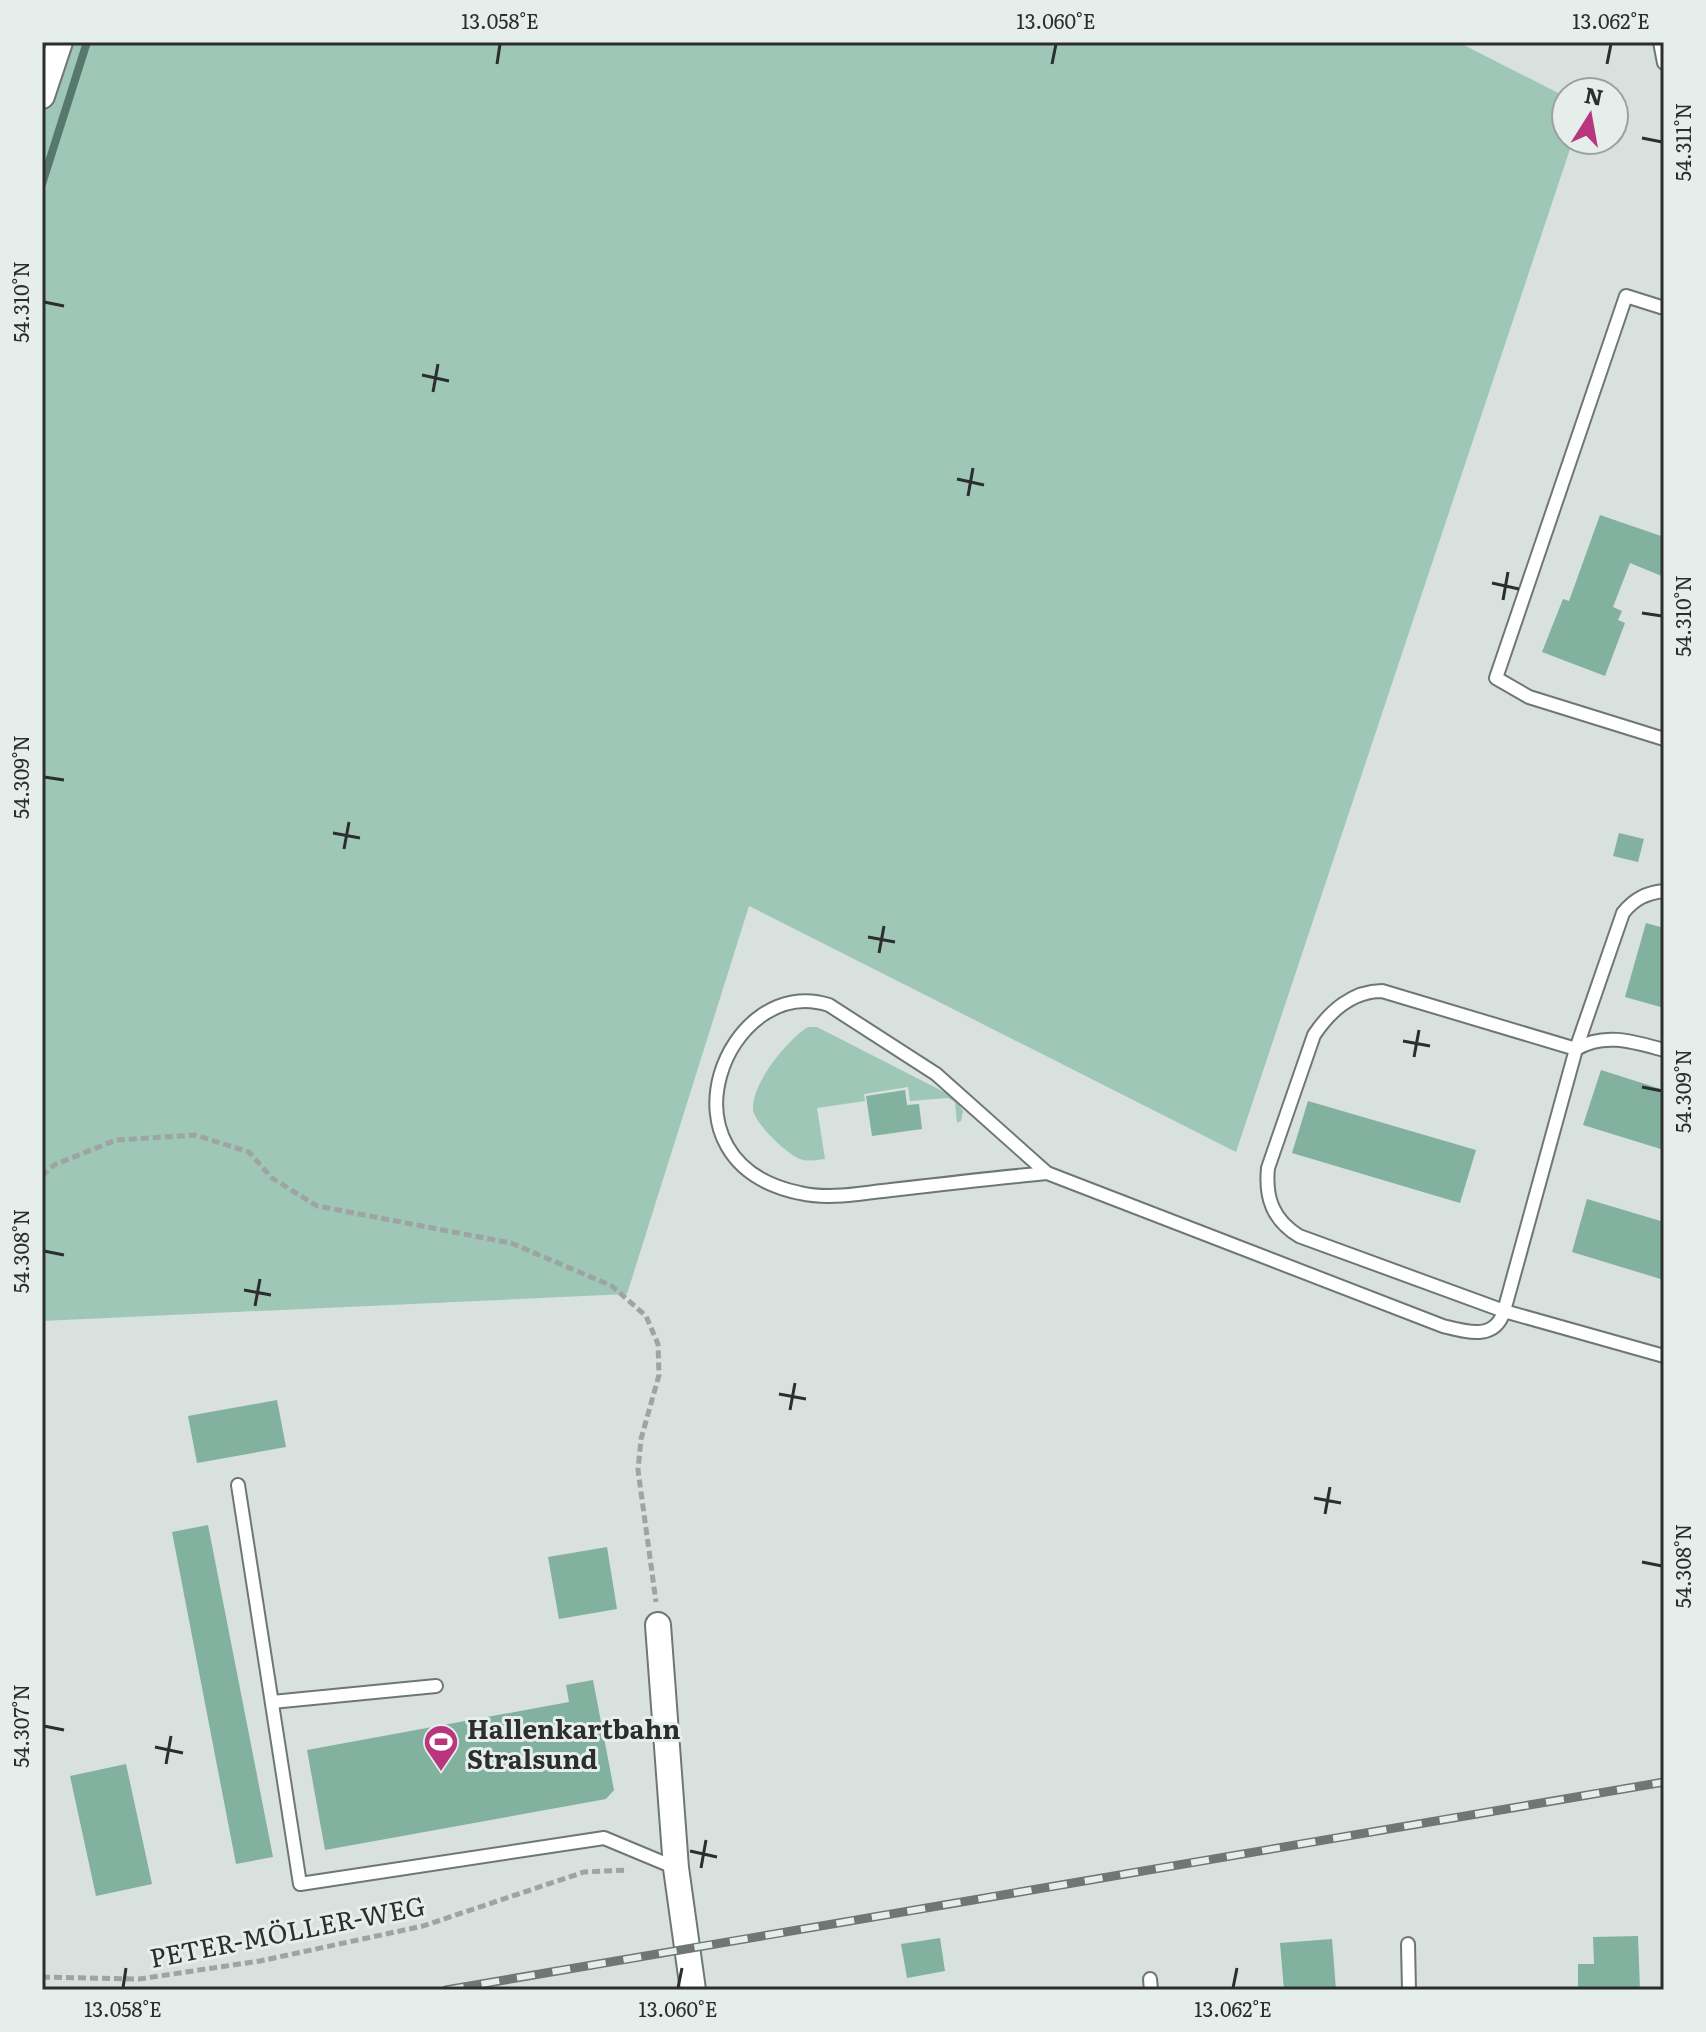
<svg xmlns="http://www.w3.org/2000/svg" width="1706" height="2032" viewBox="0 0 1706 2032" font-family="Literata,serif">
<style>
.green{fill:#9fc7b8}
.lines{fill:none;stroke-linecap:round;stroke-linejoin:round}
.stream{stroke:#57786d;stroke-width:8}
.building{fill:#82b1a0}
.service-casing{stroke:#6f7774;stroke-width:16}
.minor-casing{stroke:#6f7774;stroke-width:28}
.path{stroke:#9da4a2;stroke-width:5;stroke-dasharray:8 4;stroke-linecap:butt}
.service{stroke:#fff;stroke-width:12}
.minor{stroke:#fff;stroke-width:24}
.rail-casing{stroke:#707674;stroke-width:9}
.rail{stroke:#e5eeeb;stroke-width:6;stroke-dasharray:18;stroke-linecap:butt}
.ticks{fill:none;stroke:#2b2e2d;stroke-width:3}
.labels{text-anchor:middle;dominant-baseline:central;stroke-width:6;stroke-linejoin:round;paint-order:stroke}
.poi-label{font-size:26px;font-weight:bold;fill:#2b2e2d;stroke:#e5eeeb;text-anchor:start}
.street-label{font-size:26px;fill:#2b2e2d;stroke:#e5eeeb}
.neatline{fill:none;stroke:#2b2e2d;stroke-width:3}
.ticks-label{font-size:20px;text-anchor:middle;fill:#2b2e2d}
</style>
<rect width="100%" height="100%" fill="#d8e1de"/>
<g class="green">
<polygon points="60,42 1458,42 1566,97 1566,140 1573,140 1236,1152 749,906 627,1294 42,1321 42,96"/>
<path d="M808,1027H817L954,1097L963,1111L961,1121L957,1123L955,1102L948,1098L910,1101L908,1087L864,1094L865,1101L817,1108L825,1159C816,1160 808,1162 800,1159C787,1154 754,1123 753,1109C752,1083 787,1040 808,1027Z"/>
</g>
<g class="lines">
<polyline class="stream" points="42,184 87,42"/>
</g>
<g class="building">
<polygon points="1600,515 1664,537 1664,577 1630,563 1613,607 1622,611 1618,620 1625,623 1605,676 1542,652 1563,599 1569,601"/>
<polygon points="1619,833 1644,839 1638,862 1613,856"/>
<polygon points="1646,923 1664,928 1664,1008 1625,997"/>
<polygon points="1601,1070 1664,1090 1664,1150 1583,1125"/>
<polygon points="905,1090 907,1105 919,1104 922,1129 872,1136 866,1096"/>
<polygon points="1308,1101 1476,1150 1460,1203 1292,1153"/>
<polygon points="1587,1199 1664,1222 1664,1280 1572,1252"/>
<polygon points="277,1400 286,1447 197,1463 188,1416"/>
<polygon points="208,1525 273,1857 236,1864 172,1532"/>
<polygon points="607,1547 617,1609 559,1619 548,1557"/>
<polygon points="593,1680 614,1790 606,1799 325,1850 307,1750 569,1702 566,1685"/>
<polygon points="126,1764 152,1884 96,1896 70,1776"/>
<polygon points="1638,1936 1640,1990 1578,1990 1578,1964 1594,1964 1593,1937"/>
<polygon points="940,1938 945,1971 907,1978 901,1944"/>
<polygon points="1332,1939 1336,1990 1284,1990 1280,1943"/>
</g>
<g class="lines">
<defs>
<g id="service">
<polyline points="1660,42 1664,63"/>
<polyline points="1664,308 1626,296 1496,678 1529,697 1664,739"/>
<path d="M1576,1049L1623,913C1634,899 1646,893 1664,891"/>
<path d="M1576,1049C1605,1032 1634,1042 1664,1050"/>
<path d="M1047,1173C995,1178 943,1184 891,1190C861,1193 830,1200 800,1193C650,1162 728,972 829,1005L936,1074L1047,1173L1443,1326C1467,1332 1495,1341 1504,1311L1576,1049L1382,991C1353,991 1330,1011 1314,1035L1268,1168C1265,1198 1273,1220 1299,1236L1504,1311L1664,1356"/>
<polyline points="238,1485 300,1884 604,1838 676,1868"/>
<polyline points="272,1702 436,1686"/>
<polyline points="1408,1944 1409,1990"/>
<polyline points="1150,1979 1151,1990"/>
</g>
<g id="minor">
<polyline points="42,96 60,42"/>
<polyline points="658,1625 676,1868 693,1990"/>
</g>
</defs>
<use href="#service" class="service-casing"/>
<use href="#minor" class="minor-casing"/>
<g class="path">
<polyline points="42,1176 54,1165 116,1140 195,1135 249,1152 272,1178 317,1206 511,1243 612,1286 646,1316 658,1344 659,1375 641,1439 638,1470 656,1602"/>
<polyline points="42,1977 139,1979 260,1961 423,1926 584,1872 627,1870"/>
</g>
<use href="#service" class="service"/>
<use href="#minor" class="minor"/>
<defs>
<polyline id="rail" points="446,1990 1664,1782"/>
</defs>
<use href="#rail" class="rail-casing"/>
<use href="#rail" class="rail"/>
</g>
<path class="ticks" d="M497,64L500,44M1052,64L1056,44M1607,64L1611,44M1642,138L1662,142M44,302L64,306M422,375L449,381M433,392L438,364M957,479L984,485M968,496L973,468M1492,583L1519,589M1503,600L1508,572M1642,613L1662,616M44,777L64,780M333,833L360,838M344,849L349,822M868,937L895,942M879,953L884,926M1403,1041L1430,1046M1414,1057L1419,1030M1642,1087L1662,1091M44,1251L64,1255M244,1290L271,1295M255,1306L260,1279M779,1394L806,1399M790,1410L795,1383M1314,1498L1341,1503M1325,1514L1330,1487M1642,1562L1662,1566M44,1726L64,1730M155,1747L183,1753M166,1764L171,1736M690,1851L717,1857M701,1868L706,1840M123,1988L126,1968M678,1988L682,1968M1233,1988L1237,1968"/>
<defs>
<symbol id="stadium-pin" viewBox="-11 -11 22 30"><path d="M0 17L-7.5 6A9.5 9.5 0 1 1 7.5 6Z" fill="#b9367e" stroke="#e5eeeb"/><path d="M0-5a6.5 5 0 1 0 0 10a6.5 5 0 1 0 0-10ZM-3.5-1.8h7v3.6h-7Z" fill="#fff"/></symbol>
</defs>
<g fill-rule="evenodd">
<use href="#stadium-pin" x="421" y="1722" width="40" height="54"/>
</g>
<g class="labels">
<g class="poi-label">
<text x="467" y="1727">Hallenkartbahn<tspan x="467" dy="30">Stralsund</tspan></text>
</g>
<g class="street-label">
<text transform="translate(287 1930) rotate(-11)">PETER-MÖLLER-WEG</text>
</g>
</g>
<rect width="1706" height="2032" fill="none" stroke="#e5eeeb" stroke-width="88"/>
<g transform="translate(1590 116) rotate(11)"><circle r="38" fill="#e5eeeb" stroke="#9ba19f" stroke-width="2"/>
<path d="M0-6L14 30L0 20L-14 30Z" fill="#b9367e"/>
<text y="-12" font-size="22" font-weight="bold" text-anchor="middle" fill="#2b2e2d">N</text>
</g>
<rect x="44" y="44" width="1618" height="1944" class="neatline"/>
<g class="ticks-label">
<text x="500" y="29">13.058°E</text>
<text x="1056" y="29">13.060°E</text>
<text x="1611" y="29">13.062°E</text>
<text transform="translate(1684 142) rotate(-90)" y="7">54.311°N</text>
<text transform="translate(22 302) rotate(-90)" y="7">54.310°N</text>
<text transform="translate(1684 616) rotate(-90)" y="7">54.310°N</text>
<text transform="translate(22 777) rotate(-90)" y="7">54.309°N</text>
<text transform="translate(1684 1091) rotate(-90)" y="7">54.309°N</text>
<text transform="translate(22 1251) rotate(-90)" y="7">54.308°N</text>
<text transform="translate(1684 1566) rotate(-90)" y="7">54.308°N</text>
<text transform="translate(22 1726) rotate(-90)" y="7">54.307°N</text>
<text x="123" y="2017">13.058°E</text>
<text x="678" y="2017">13.060°E</text>
<text x="1233" y="2017">13.062°E</text>
</g>
</svg>
